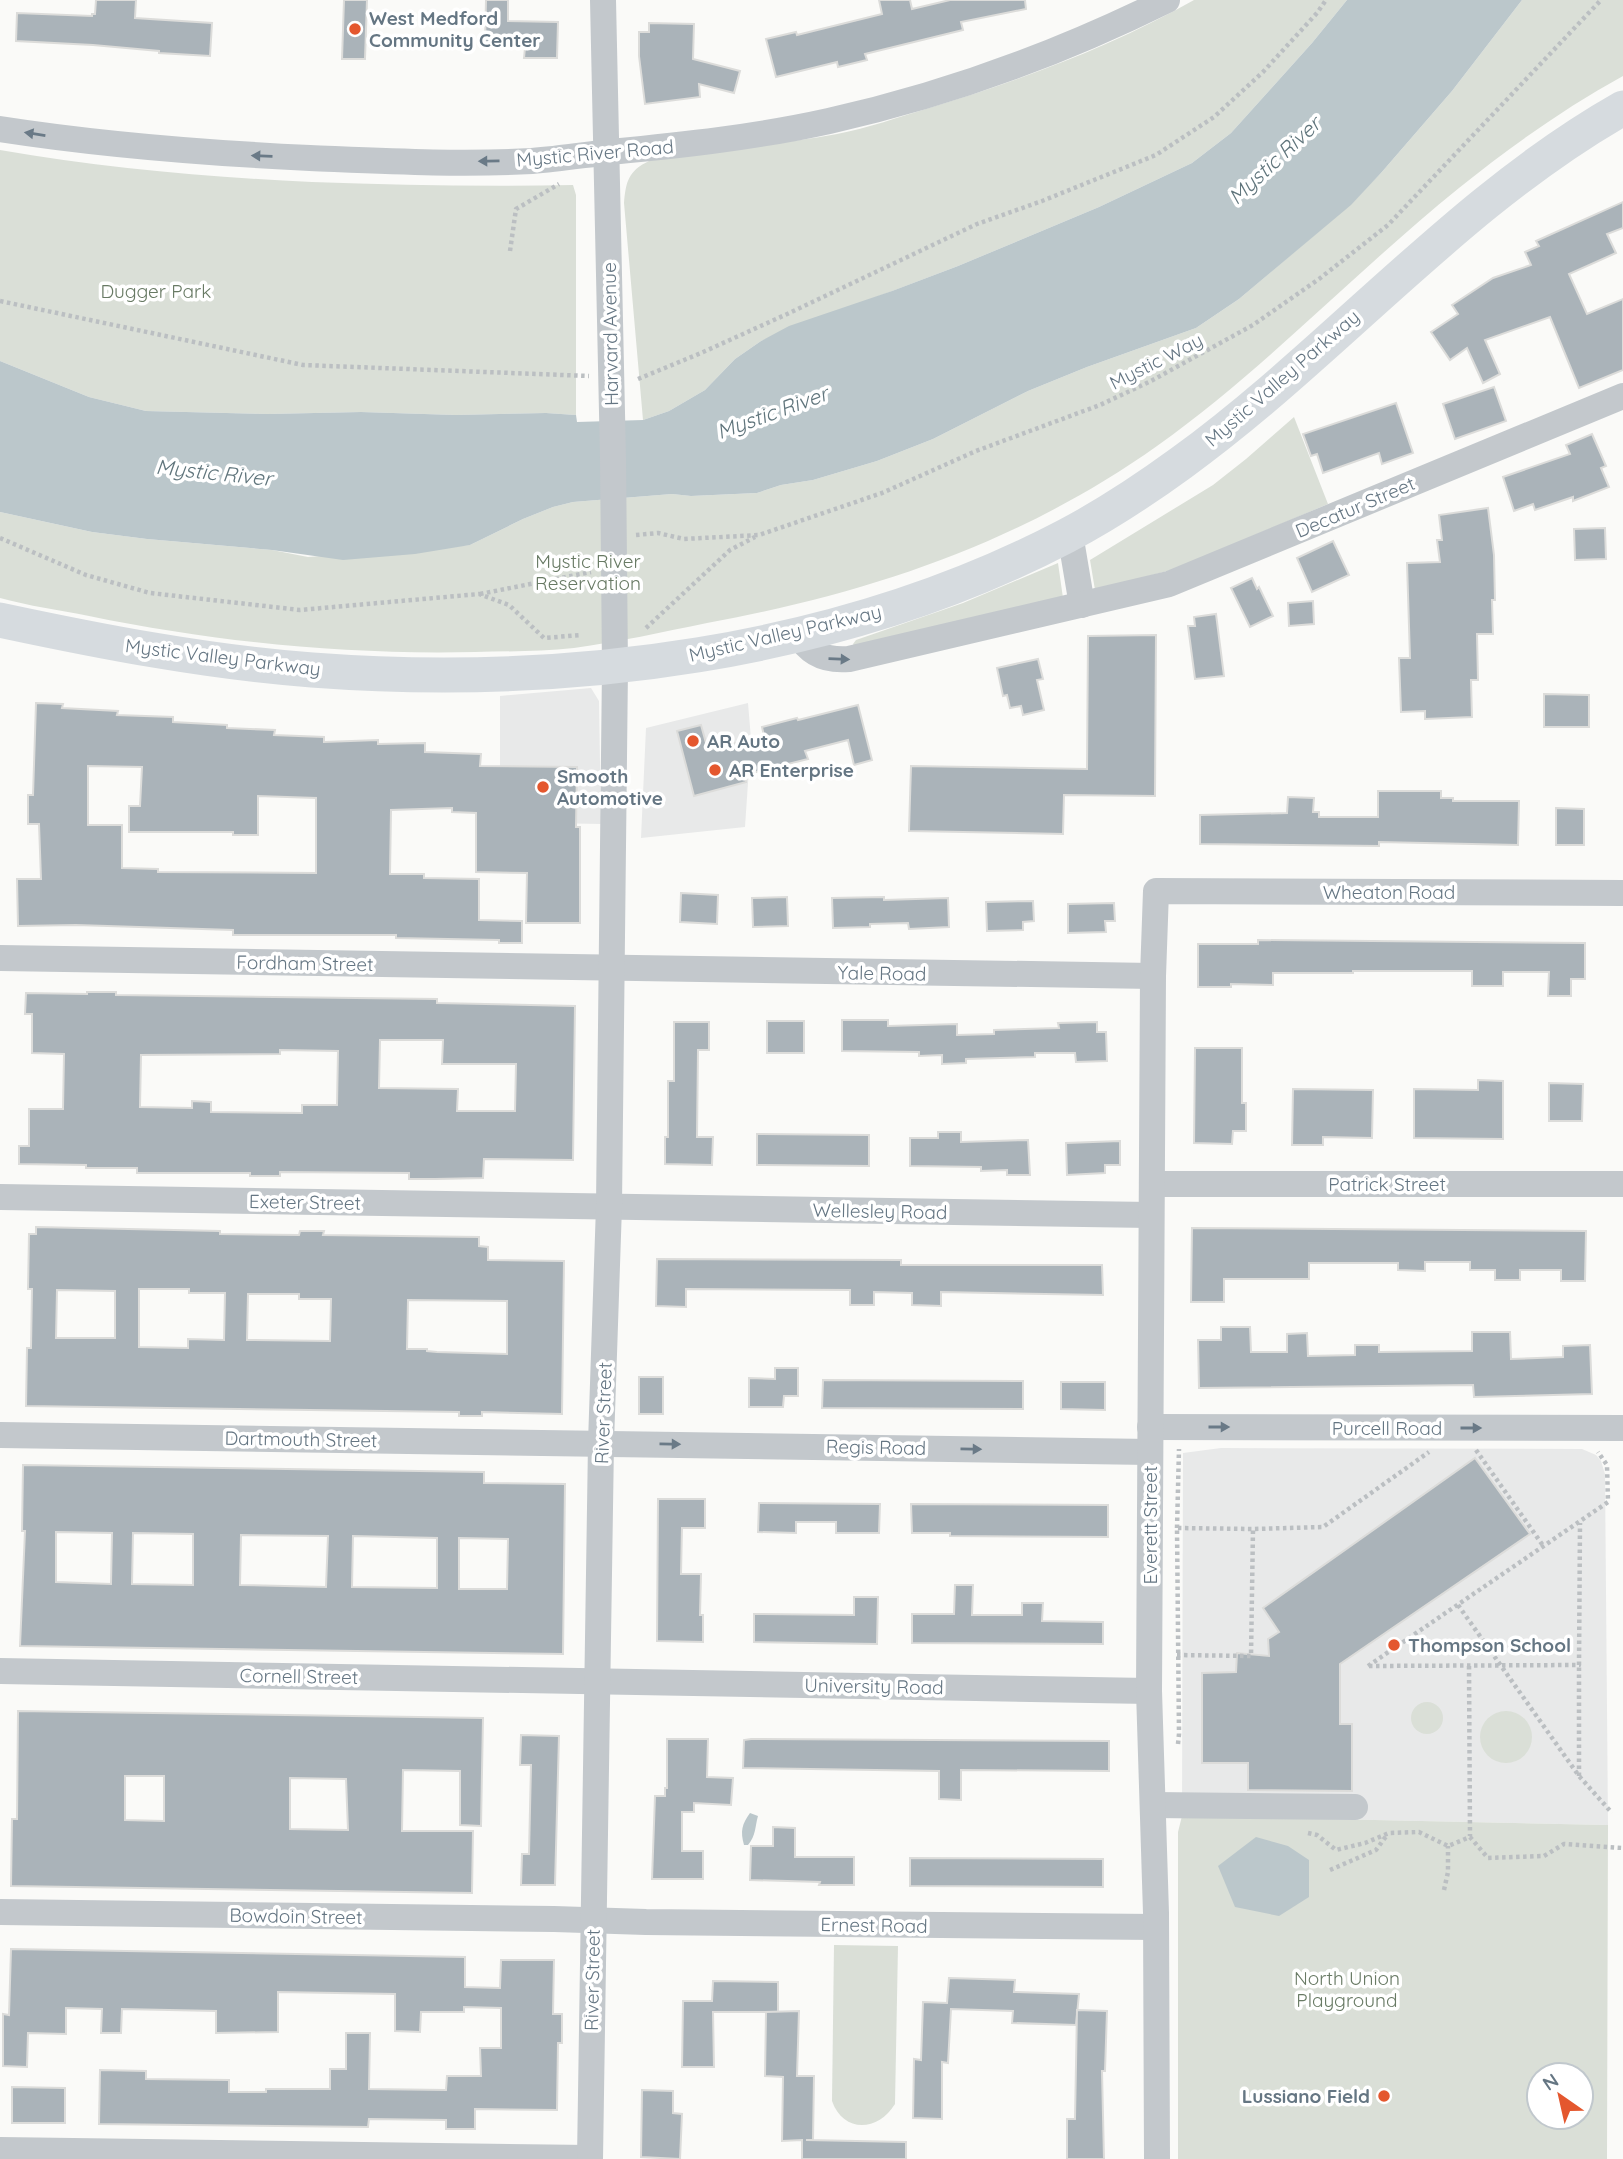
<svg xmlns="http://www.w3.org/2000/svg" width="1623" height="2159" viewBox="0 0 1623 2159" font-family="Quicksand,sans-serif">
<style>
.built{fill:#e8e9e9}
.green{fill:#dadfd7;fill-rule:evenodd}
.water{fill:#bbc7cb}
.building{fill:#aab3b9;stroke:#dcdcda;stroke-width:2;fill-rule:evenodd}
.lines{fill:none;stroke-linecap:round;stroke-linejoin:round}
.path{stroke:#bbbfc2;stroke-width:4.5;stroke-dasharray:3.5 3.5;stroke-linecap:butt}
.minor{stroke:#c3c8cc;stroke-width:26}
.major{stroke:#d6dbdf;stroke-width:35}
.oneway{fill:#6a7a87}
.poi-dot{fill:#e4572e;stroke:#fff;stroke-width:2.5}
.labels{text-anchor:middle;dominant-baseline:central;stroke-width:7;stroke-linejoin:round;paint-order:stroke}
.poi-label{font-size:19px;font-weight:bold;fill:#657683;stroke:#fff;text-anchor:start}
.street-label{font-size:19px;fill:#657683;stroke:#fff}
.park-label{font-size:19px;fill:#687a64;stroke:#fff}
.water-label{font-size:21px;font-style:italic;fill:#60757c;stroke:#fff}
</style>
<rect width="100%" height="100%" fill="#fafaf8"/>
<g class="built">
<polygon points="591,688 599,701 601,824 500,822 500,696"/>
<polygon points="748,703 751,739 745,827 641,838 646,728"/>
<polygon points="1221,1448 1582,1449 1596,1455 1601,1461 1605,1474 1608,1825 1182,1816 1183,1453"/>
</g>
<g class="green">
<path d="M1194,0H1347L1312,43L1231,133L1192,163L1099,207L958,266L761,341L735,359L705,390L669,411L643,420L624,203C626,182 628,171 649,161C663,154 685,155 701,153C746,147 792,142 837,134C868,128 899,117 929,108C1021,80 1111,47 1194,0Z"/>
<path d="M1522,0H1623V76C1565,108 1511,146 1459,188C1356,271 1265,369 1157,446C1020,543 871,593 707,623C663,632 618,642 574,648C541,652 507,651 475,652C345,655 216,642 89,616C59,610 29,606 0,598V512L92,532L147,539L272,550L308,557L470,545L523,519L553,507L573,502L672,494L691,496L757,493L781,485L813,480L877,461L933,439L1028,391L1087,367L1196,328L1239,299L1351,204L1381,173L1452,91Z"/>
<path d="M0,150C103,168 207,177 312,182C399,185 486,187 573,185L576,195V415L546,413L456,415L361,412L268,414L146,411L89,397L0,361Z"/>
<polygon points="1294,417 1328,504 1175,569 1095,590 1090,560 1213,485 1246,459"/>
<polygon points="1058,563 1063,598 854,646 853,644 856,640 963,603"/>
<circle cx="1427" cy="1718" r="16"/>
<circle cx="1506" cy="1737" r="26"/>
<path d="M1182,1816L1608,1825L1607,2159H1178V1832ZM1539,2075H1581V2117H1539Z"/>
<path d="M834,1945L898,1946L895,2104C878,2132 843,2133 832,2101Z"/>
</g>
<g class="water">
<polygon points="1347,0 1522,0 1452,91 1381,173 1351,205 1239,299 1196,328 1087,367 1028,391 933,439 877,461 813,480 781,485 757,493 691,496 672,494 573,502 553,507 523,519 470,545 415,554 343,560 272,550 147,539 92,532 0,512 0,361 89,397 146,411 268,414 361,412 456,415 546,413 576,415 577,422 643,420 669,411 705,390 735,359 761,341 789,326 892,291 958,266 1099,207 1192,163 1231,133 1312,43"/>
<path d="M750,1813L758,1816C755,1826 756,1836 748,1845H744C740,1831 742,1824 750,1813Z"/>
<polygon points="1256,1837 1288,1846 1309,1860 1309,1897 1279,1916 1235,1907 1218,1866"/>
</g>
<g class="building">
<polygon points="96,0 136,0 135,18 212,23 210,56 159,53 159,51 93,45 16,41 17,13 92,16 92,14 95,14"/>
<polygon points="344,0 367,0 365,59 342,59"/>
<polygon points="486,0 508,0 508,21 558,22 557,58 524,58 525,48 485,45"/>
<polygon points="879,0 910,0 912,9 950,0 1025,0 1026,9 961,22 963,30 865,54 867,60 838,67 837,62 776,77 766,39 796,32 797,35 882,14"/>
<polygon points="649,23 694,24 693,59 740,71 734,93 699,84 700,97 645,104 639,56 639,32 649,32"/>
<polygon points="1623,202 1623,228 1607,234 1616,253 1569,274 1587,314 1623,299 1623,370 1579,388 1550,317 1485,340 1500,374 1483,383 1467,348 1450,360 1431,332 1458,314 1452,305 1493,278 1531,265 1525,252 1539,246 1536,241"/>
<polygon points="1494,387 1506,421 1455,439 1443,404"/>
<polygon points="1396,403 1413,453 1382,464 1379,453 1323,473 1317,454 1311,456 1303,434"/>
<polygon points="1592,434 1606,466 1601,468 1609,487 1573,501 1573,497 1535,510 1533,504 1514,511 1503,477 1570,454 1566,445"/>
<polygon points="1488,508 1494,555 1495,600 1492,600 1493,634 1477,634 1478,680 1471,680 1472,717 1425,719 1425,711 1401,712 1399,658 1410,658 1407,563 1440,562 1437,540 1442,540 1439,515"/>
<polygon points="1605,528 1606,559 1575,560 1574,529"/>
<polygon points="1333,541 1349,575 1312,592 1297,558"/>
<polygon points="1252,578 1257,589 1259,587 1273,616 1250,627 1231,588"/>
<polygon points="1313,601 1314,624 1289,626 1288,603"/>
<polygon points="1216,614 1224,676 1195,679 1188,626 1195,626 1194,617"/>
<polygon points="1156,635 1155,796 1064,795 1063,834 909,831 911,766 1087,769 1088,636"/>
<polygon points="1038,659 1043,679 1037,680 1044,710 1023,715 1021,706 1010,708 1007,695 1003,696 997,668"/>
<polygon points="1544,694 1589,695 1589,727 1544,727"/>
<path d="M36,703L63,704L62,708L118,711L117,715L173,717V722L227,725V728L275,730L274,735L324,737V742L378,740V744L425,743V752L481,754L480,766L577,767L576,827H580V923H526L527,873L476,872V813L452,812V808L391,810L390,874H424V878L479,879V920L522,921V943H499V940L396,938V935H233V930L76,925L18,926L17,879H41L39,824H28V795H33ZM88,766L142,767L140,806H129V832H233V835H258V796L316,798V873L158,872V869L122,868V825H88Z"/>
<polygon points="858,705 872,760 854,765 848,740 805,751 808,759 744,775 746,782 694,796 677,731 701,725 708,750 764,736 762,727 797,718 798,720"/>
<polygon points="1378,791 1441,791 1441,798 1453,798 1453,801 1519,801 1518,845 1379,842 1379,846 1200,844 1200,815 1287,813 1288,797 1314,798 1313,812 1319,812 1319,817 1378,817"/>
<polygon points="1556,808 1584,809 1584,845 1556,845"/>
<polygon points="681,893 718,895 717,924 680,922"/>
<polygon points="787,897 788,926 753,927 752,898"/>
<polygon points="884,897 884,900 948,898 949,927 909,929 908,923 870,924 870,927 833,928 832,898"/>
<polygon points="1033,901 1034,921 1023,922 1023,930 987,931 986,902"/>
<polygon points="1114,903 1115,921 1105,921 1106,932 1068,933 1068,904"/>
<polygon points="1258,940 1585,943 1585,979 1571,979 1571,996 1548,996 1549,972 1503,972 1503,986 1472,986 1472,971 1353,971 1353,973 1273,973 1273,985 1231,984 1231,987 1198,987 1198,944 1258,944"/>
<path d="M87,992H116V995L437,999V1003L575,1006L573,1160L484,1159L483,1178L435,1179H409V1173L280,1172V1176H250V1173H137V1168H86V1165L19,1164V1146H29V1109H63L64,1054L32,1053V1014H25L26,993L87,994ZM380,1040H443L442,1064H516L515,1111H457L458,1089L379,1088ZM280,1050L338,1051L337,1105H302V1113L211,1112V1102L192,1101V1108L140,1107L141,1055L280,1054Z"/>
<polygon points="842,1020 888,1020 888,1026 957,1024 957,1035 994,1034 994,1030 1059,1028 1058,1023 1097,1022 1097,1032 1106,1032 1107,1061 1076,1062 1075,1053 1035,1053 1035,1057 966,1059 966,1063 942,1064 942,1055 919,1056 919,1052 842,1051"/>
<rect x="767" y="1021" width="37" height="32"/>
<polygon points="674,1022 709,1022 709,1050 698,1050 697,1137 713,1137 712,1165 665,1164 665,1137 668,1137 668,1081 674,1081"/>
<polygon points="1195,1048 1242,1048 1242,1103 1246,1103 1246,1131 1233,1131 1232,1144 1194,1143"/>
<polygon points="1478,1080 1503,1081 1503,1139 1414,1138 1414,1089 1478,1090"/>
<polygon points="1549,1083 1583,1084 1582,1121 1549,1121"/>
<polygon points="1293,1089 1373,1090 1372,1138 1323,1137 1323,1145 1292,1145"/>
<polygon points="938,1132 961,1132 961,1142 1028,1140 1030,1175 1007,1175 1007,1170 981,1171 981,1167 910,1166 910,1138 938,1138"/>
<polygon points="757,1134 869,1135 869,1166 757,1165"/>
<polygon points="1120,1141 1120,1165 1105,1165 1105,1173 1067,1175 1066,1143"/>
<path d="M36,1227L220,1231V1234L299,1235L300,1231H324L323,1235L479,1237V1246L488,1247V1260L564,1261L562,1414L482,1412V1416H459V1412L26,1406L27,1348H31L32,1289H28L29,1234H36ZM139,1289H189V1293H225L224,1340L188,1339V1348L139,1347ZM57,1290L115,1291V1338H56ZM248,1294H299V1299H331L330,1341L247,1340ZM408,1300L507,1301V1354L437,1352L427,1351V1349H407Z"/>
<polygon points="1192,1228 1586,1231 1585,1281 1561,1281 1561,1270 1520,1270 1520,1280 1495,1280 1495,1270 1470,1270 1470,1262 1425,1262 1425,1271 1398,1270 1398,1263 1309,1263 1309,1279 1224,1279 1224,1302 1191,1302"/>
<polygon points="657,1259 901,1260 901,1265 1102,1265 1103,1295 941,1292 941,1306 912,1305 912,1293 874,1292 874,1305 850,1305 850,1290 686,1289 686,1307 656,1306"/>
<polygon points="1221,1327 1250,1327 1251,1352 1287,1352 1287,1334 1307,1333 1308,1356 1355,1355 1355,1345 1379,1345 1379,1352 1472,1351 1472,1332 1510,1332 1511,1359 1563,1357 1563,1346 1590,1345 1592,1394 1474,1397 1473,1385 1199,1388 1198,1340 1221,1340"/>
<polygon points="775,1368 798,1368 798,1396 784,1396 783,1407 749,1407 749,1378 775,1379"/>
<rect x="639" y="1377" width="24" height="37"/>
<polygon points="823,1380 1023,1381 1023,1409 822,1408"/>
<polygon points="1061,1382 1105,1382 1105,1410 1061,1409"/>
<polygon points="1475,1458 1530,1534 1340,1664 1340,1724 1352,1724 1352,1791 1248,1790 1248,1763 1202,1763 1202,1673 1236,1672 1237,1653 1269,1656 1268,1639 1279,1632 1263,1608"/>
<path d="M23,1465L484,1472V1483L565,1484L563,1654L20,1646L25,1531H22ZM56,1532L112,1533L111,1584L56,1582ZM133,1533L193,1534V1585L132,1584ZM241,1535L328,1536L326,1587L240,1585ZM353,1536L437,1538V1588L352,1587ZM459,1538L508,1539L507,1589H459Z"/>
<polygon points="658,1499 705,1499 705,1528 682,1528 681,1574 701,1574 700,1615 703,1615 703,1642 657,1641"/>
<polygon points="759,1503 880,1504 879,1533 836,1533 836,1522 796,1522 796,1533 758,1532"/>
<polygon points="911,1504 1108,1505 1108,1537 950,1536 950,1533 912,1533"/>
<polygon points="955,1585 973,1585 972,1615 1022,1615 1022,1603 1043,1603 1042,1621 1103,1622 1103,1644 912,1643 912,1614 954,1614"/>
<polygon points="854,1597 878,1597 877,1644 754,1642 754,1614 854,1615"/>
<path d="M18,1711L483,1718L481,1826L460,1825V1771L403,1770L402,1831H473L472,1893L11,1886L12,1819H17ZM125,1776H164V1821L125,1820ZM290,1778L346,1779L348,1830L290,1829Z"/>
<polygon points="521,1735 559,1736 555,1885 521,1885 522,1854 529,1854 531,1765 520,1765"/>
<polygon points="667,1739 708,1739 707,1777 733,1778 731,1805 694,1803 694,1812 682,1812 682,1851 703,1851 703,1879 652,1879 655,1796 665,1796 665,1788 667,1788"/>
<polygon points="751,1739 1109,1741 1109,1771 961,1770 961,1800 939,1799 939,1771 743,1768 744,1740"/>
<polygon points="773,1827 795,1828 795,1857 854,1857 854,1885 819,1885 820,1882 750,1880 751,1846 773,1846"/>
<polygon points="910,1858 1103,1859 1103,1887 910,1886"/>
<polygon points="11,1949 465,1957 465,1987 500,1988 501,1960 554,1960 553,2014 562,2014 562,2043 558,2043 557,2110 475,2109 475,2129 446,2129 446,2120 369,2119 368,2127 99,2124 100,2070 146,2071 146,2079 229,2080 229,2092 266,2092 266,2089 330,2089 330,2069 346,2069 346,2033 370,2033 369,2089 446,2090 447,2076 481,2076 480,2048 501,2048 501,2008 464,2007 464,2012 421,2012 420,2032 395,2031 395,1994 278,1992 278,2032 216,2033 216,2011 122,2009 121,2033 101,2033 102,2009 66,2008 66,2034 28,2033 27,2067 3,2066 3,2014 9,2015"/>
<polygon points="949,1978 1015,1980 1014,1992 1079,1994 1076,2025 1012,2023 1013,2011 951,2009 948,2063 942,2062 942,2119 913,2118 914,2059 921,2060 923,2002 947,2003"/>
<polygon points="713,1981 778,1982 778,2012 713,2012 714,2067 682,2067 683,2001 712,2001"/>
<polygon points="1077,2010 1107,2011 1105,2071 1102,2071 1104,2159 1067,2159 1067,2119 1075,2119"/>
<polygon points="799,2011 797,2076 814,2076 813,2140 806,2140 906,2142 906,2159 802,2159 802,2140 782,2141 783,2077 765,2076 766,2012"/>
<polygon points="12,2087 65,2088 65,2123 12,2123"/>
<polygon points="642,2090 673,2091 673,2113 682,2114 680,2159 641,2157"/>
</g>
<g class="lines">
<g class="path">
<polyline points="510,251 516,209 559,184"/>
<polyline points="0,301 303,365 589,376"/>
<polyline points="638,379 701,353 785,315 977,224 1042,201 1156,155 1214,117 1263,72 1317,13 1326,0"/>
<polyline points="636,535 658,533 684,539 759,535 882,493 976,451 1100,405 1151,381 1253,325 1319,279 1388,225 1601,0"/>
<polyline points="0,538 86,575 150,593 300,610 479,594 509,605 544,638 581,635"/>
<polyline points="480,594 591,572"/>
<polyline points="646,628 730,550 755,537"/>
<polyline points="1476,1450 1544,1547"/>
<polyline points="1177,1528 1179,1449"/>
<polyline points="1458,1605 1579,1776 1612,1813"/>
<polyline points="1177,1655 1251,1656 1253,1529"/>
<polyline points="1368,1666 1608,1502 1607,1465 1598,1452"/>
<polyline points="1369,1666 1579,1665 1580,1523"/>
<polyline points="1469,1666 1470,1836"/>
<polyline points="1178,1744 1179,1734 1177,1528 1253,1529 1323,1527 1429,1452"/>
<polyline points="1579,1776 1579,1665"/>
<polyline points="1308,1833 1317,1835 1336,1850 1365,1843 1389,1833 1419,1832 1448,1846 1470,1837 1488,1858 1544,1856 1564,1844 1623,1848"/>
<polyline points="1330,1870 1376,1850 1387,1835"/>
<polyline points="1444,1890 1448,1872 1448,1846"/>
</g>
<g class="minor">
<path d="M0,129C103,145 206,153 310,158C384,161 458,165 532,161C558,159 584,155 610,152C683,145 757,137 829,121C946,95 1060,53 1167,0"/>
<polyline points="1070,534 1082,605"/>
<path d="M798,634C809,654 827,661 849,659L1169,584L1623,396"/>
<polyline points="0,958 1153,976"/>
<polyline points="1152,1184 1623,1184"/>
<polyline points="0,1197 1151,1215"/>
<polyline points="1150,1427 1623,1428"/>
<polyline points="0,1435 1150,1452"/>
<polyline points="0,1671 1149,1691"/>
<polyline points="1153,1805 1355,1807"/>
<polyline points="0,1912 554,1919 646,1922 1156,1927"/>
<polyline points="0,2150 590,2158"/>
<polyline points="590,2159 601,1443 609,1206 615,667 613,458 603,0"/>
<polyline points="1157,2159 1156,1913 1149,1691 1153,976 1156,891 1623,893"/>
</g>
<path class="major" d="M0,620C103,642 207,662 312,670C565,689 839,655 1066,536C1106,515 1144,490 1181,463C1334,352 1457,202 1623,108"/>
</g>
<defs><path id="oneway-solid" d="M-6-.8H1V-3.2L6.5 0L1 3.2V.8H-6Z" transform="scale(1.75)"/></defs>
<g class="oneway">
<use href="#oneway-solid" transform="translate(35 134) rotate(-171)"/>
<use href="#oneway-solid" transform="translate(262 156) rotate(-178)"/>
<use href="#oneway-solid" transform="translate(489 161) rotate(179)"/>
<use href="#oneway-solid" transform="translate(839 659) rotate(2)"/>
<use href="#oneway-solid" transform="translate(1219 1427)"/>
<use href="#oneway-solid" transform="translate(1471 1428)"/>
<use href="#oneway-solid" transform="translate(670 1444) rotate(1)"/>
<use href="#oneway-solid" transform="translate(971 1449) rotate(1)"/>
</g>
<g class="poi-dot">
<circle cx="355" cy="29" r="7"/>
<circle cx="693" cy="741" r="7"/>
<circle cx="715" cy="770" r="7"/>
<circle cx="543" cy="787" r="7"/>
<circle cx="1394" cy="1645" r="7"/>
<circle cx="1384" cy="2096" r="7"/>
</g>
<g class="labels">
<g class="poi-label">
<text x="369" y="18">West Medford<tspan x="369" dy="22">Community Center</tspan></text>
<text x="707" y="741">AR Auto</text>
<text x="729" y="770">AR Enterprise</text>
<text x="557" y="776">Smooth<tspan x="557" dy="22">Automotive</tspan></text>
<text x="1408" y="1645">Thompson School</text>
<text x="1370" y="2096" text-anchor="end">Lussiano Field</text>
</g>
<g class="street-label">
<text transform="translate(595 153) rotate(-5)">Mystic River Road</text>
<text transform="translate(610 334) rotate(-91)">Harvard Avenue</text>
<text transform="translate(1156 361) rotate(-27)">Mystic Way</text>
<text transform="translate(1282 378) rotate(-41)">Mystic Valley Parkway</text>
<text transform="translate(1355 507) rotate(-23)">Decatur Street</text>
<text transform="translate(785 633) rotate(-13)">Mystic Valley Parkway</text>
<text transform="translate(223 657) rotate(7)">Mystic Valley Parkway</text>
<text x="1389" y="892">Wheaton Road</text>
<text transform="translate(305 963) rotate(1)">Fordham Street</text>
<text transform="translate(882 973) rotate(1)">Yale Road</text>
<text x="1387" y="1184">Patrick Street</text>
<text transform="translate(305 1202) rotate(1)">Exeter Street</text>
<text transform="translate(880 1211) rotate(1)">Wellesley Road</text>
<text transform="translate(603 1413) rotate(-88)">River Street</text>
<text x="1387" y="1428">Purcell Road</text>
<text transform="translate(301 1439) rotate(1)">Dartmouth Street</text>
<text transform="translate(876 1447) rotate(1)">Regis Road</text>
<text transform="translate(1150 1525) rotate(-90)">Everett Street</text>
<text transform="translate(299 1676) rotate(1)">Cornell Street</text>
<text transform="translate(874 1686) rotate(1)">University Road</text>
<text transform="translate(296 1916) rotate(1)">Bowdoin Street</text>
<text transform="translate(874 1925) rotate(1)">Ernest Road</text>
<text transform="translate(592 1980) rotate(-89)">River Street</text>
</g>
<g class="park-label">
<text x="156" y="291">Dugger Park</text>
<text x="588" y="561">Mystic River<tspan x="588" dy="22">Reservation</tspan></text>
<text x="1347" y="1978">North Union<tspan x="1347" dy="22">Playground</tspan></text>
</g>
<g class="water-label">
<text transform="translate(1274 160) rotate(-43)">Mystic River</text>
<text transform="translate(772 412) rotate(-20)">Mystic River</text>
<text transform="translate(214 472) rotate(6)">Mystic River</text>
</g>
</g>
<g transform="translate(1560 2096) rotate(326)"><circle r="33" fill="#ffffff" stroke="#c1c8cd" stroke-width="2"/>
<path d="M0-5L12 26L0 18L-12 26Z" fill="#e4572e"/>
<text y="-10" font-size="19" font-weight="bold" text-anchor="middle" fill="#657683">N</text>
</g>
</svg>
